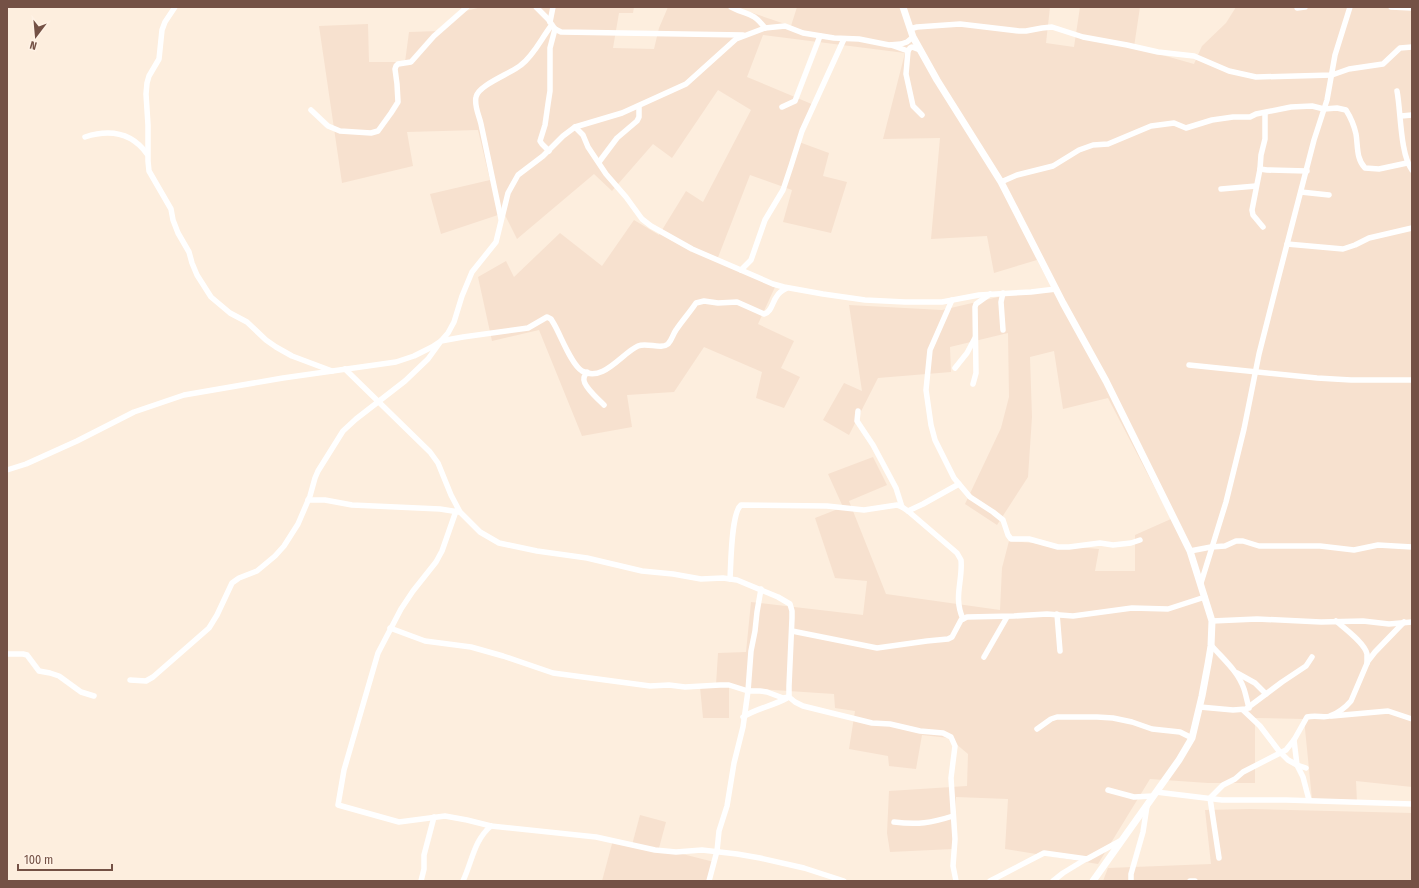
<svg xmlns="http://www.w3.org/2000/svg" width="1419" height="888" viewBox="0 0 1419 888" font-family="'Fira Sans Condensed',sans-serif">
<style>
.residential{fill:#f7e1cf}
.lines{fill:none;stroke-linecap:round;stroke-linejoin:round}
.minor{stroke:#fff;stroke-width:5.5}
.tertiary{stroke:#fff;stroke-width:7}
</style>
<rect width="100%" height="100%" fill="#fdeede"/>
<g class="residential">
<polygon points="482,7 634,7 633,13 619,13 613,48 654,49 659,28 668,7 735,7 791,26 797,7 1050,7 1046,43 1074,47 1080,7 1140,7 1134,47 1194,64 1202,46 1226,23 1236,7 1412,7 1412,787 1356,781 1357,802 1312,799 1304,719 1255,718 1255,783 1208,783 1150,779 1098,864 1005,849 1008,799 956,797 953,849 890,852 887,833 889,791 967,786 968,754 949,738 922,735 916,769 889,766 888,756 849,749 855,711 835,708 834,694 729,687 729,718 703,718 700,687 716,685 718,653 746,652 751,602 863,615 867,581 835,578 815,518 843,507 828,474 873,457 887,485 849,501 886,594 1000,610 1002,568 1009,541 1099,549 1095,571 1135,571 1135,535 1171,519 1108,398 1063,409 1054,351 1030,357 1032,417 1028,477 997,525 965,504 1001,428 1009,397 1008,333 950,347 951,372 878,378 849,435 823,420 844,383 862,391 849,305 942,310 1011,294 1054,292 1037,260 994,273 987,236 931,239 940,138 883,139 905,53 763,35 747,77 814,105 799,142 829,153 823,176 847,182 831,233 783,222 792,190 750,175 717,260 775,287 758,324 794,341 781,368 800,377 784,408 756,398 762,372 704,347 674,392 627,395 632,427 582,436 539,330 492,341 478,277 506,261 514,277 560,233 602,266 634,220 659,235 686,191 703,202 751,110 718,90 672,158 653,144 612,191 594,174 517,239 504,213 441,234 430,194 490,180 478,130 407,132 413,166 342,183 319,26 368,24 369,62 405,62 409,32 439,31 461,12"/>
<polygon points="1250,809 1412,813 1412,881 1103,881 1108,868 1211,864 1205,810"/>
<polygon points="640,815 666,822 659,848 714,862 709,881 602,881 613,840 632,845"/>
</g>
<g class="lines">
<g class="minor">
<polyline points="175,7 165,22 162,30 159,59 149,76 147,83 146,94 148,125 148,161 149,171 171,209 173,220 178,233 189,252 192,263 197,275 211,297 230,313 247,322 266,340 276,347 292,356 332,371"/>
<polyline points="536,7 548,19 555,29 561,32 743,35"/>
<path d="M731,7C748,16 752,11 765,28"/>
<polyline points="1391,7 1412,8"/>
<polyline points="1297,8 1305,7"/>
<polyline points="550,22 553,7"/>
<polyline points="910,29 917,27 960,24 1019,31 1026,31 1042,28 1052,27 1083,37 1127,45 1158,52 1194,56 1229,71 1256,77 1332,75 1349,69 1383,64 1400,48 1412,47"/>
<polyline points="891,45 908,51"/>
<polyline points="920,50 912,47 910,48 908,51 906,74 913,106 922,115"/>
<path d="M1397,91C1401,112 1400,154 1412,170"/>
<polyline points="782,107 795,101 820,36"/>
<polyline points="311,110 328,126 340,131 371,133 378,131 391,113 398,102 397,84 395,69 396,66 398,64 411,62 434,36 467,7"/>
<polyline points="1401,116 1412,115"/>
<polyline points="575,127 583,135 588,147 606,174 626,197 642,219 651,226 692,249 773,284 784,287 823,294 865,300 905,302 942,302 979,295 1031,292 1056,289"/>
<path d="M85,137C110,129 132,133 147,154"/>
<polyline points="549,151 542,144 540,141 545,125 548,104 550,91 550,48 555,29"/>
<polyline points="599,162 617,138 637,121 639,117 639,106"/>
<polyline points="1260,169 1267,170 1307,171"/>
<path d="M1001,182L1017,175L1053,166L1079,150L1093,145L1108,144L1151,126L1174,123L1186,128L1212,120L1233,117H1250L1256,114L1291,107L1312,106L1324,109L1337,108L1346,110C1351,118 1354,125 1356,134C1358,145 1356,159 1365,168L1379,169L1407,163"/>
<polyline points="1221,189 1256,186"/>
<polyline points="1301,192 1329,195"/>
<path d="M501,219L481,124C479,115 474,106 476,97C478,85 512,73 521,65C534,55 541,39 551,26"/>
<polyline points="1263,227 1253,215 1252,210 1260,169 1261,155 1265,139 1265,113"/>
<polyline points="1287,244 1343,249 1355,245 1369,238 1412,228"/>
<polyline points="741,270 751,260 765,220 783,190 791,166 802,131 844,39"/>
<polyline points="952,300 930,350 926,390 931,425 935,440 954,478 970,497 993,512 1003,520 1008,535 1011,539 1029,539 1058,547 1069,547 1100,543 1113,545 1131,543 1140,540"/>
<polyline points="1003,330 1001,302 1003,293"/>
<polyline points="1189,365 1317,378 1351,380 1412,380"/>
<polyline points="955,368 967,353 975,338"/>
<polyline points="345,369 430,452 438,463 451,495 460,512 480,532 499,543 537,551 587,558 642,571 673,574 701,579 723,578 737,580 778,597 790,604 792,611 792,618 789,686 789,697 795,702 803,706 872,723 890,724 920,731 943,733 951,737 955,746 951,778 955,839 953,866 956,881"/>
<path d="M587,372C586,374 584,376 584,378C582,385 599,400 604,405"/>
<polyline points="973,384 976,373 975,307 976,304 990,294"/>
<polyline points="858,411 857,421 873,445 896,488 902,507"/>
<polyline points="7,470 26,464 77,441 134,412 184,395 283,378 396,362 414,356 432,347 441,341 448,333 454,322 462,296 472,272 496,242 508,193 518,175 543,156 563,136 575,127 622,113 686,84 736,39 765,28 785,26 803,33 834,38 859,39 889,45 901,44 907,42 913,37"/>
<polyline points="308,500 325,500 352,505 440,509 459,512"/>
<polyline points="456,511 442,551 436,562 413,591 401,609 378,653 344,770 338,805 399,822 445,816 467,820 491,826 596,837 655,850 676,852 702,850 737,854 760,858 804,868 844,881"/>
<polyline points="908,511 923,504 959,484"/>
<polyline points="1190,551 1211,547 1225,546 1236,541 1243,541 1259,546 1320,546 1354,550 1378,545 1412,547"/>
<path d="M730,579C731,564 731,513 741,505L827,506L864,510L897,505L902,507L908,511L957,553L961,560C963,581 953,597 963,619"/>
<polyline points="1201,583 1226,502 1244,429 1259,354 1277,283 1314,140 1327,100 1335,55 1350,7"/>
<polyline points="1057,614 1060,651"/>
<polyline points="1212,621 1257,619 1321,622 1363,621 1389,624 1412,622"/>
<path d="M1336,621C1344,628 1365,643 1367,654C1367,657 1367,660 1367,663"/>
<polyline points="390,628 425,641 471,647 503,656 553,673 650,686 669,685 685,687 720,685 729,685 748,691 760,691 767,692 783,698 789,697"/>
<polyline points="792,631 877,648 927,641 948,639 952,637 961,620 967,617 1014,616 1047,614 1073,616 1132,608 1168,609 1205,597"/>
<path d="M1211,645C1223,659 1238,671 1244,689C1246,695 1247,701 1249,708"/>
<polyline points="7,654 23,654 27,655 39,671 50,673 59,676 81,692 94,696"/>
<polyline points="984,657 1007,617"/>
<polyline points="1237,673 1255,683 1266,694"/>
<path d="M130,680L146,681L153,677L209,628L217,615L232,583L239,578L257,571L275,556L284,546L298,524L310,496L315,478L318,471L343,431L356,419L405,381L428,359L441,341L463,337L528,328L547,317L551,319L554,324C561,336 571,364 582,371C603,383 622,353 638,346C647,342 661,350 668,344C672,340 673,334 676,330C682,321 690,312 696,303L704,301L718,303L737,302L764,314C772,312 772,302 777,296C779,292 783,290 787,288"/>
<polyline points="1200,707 1233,710 1246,709 1282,682 1306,666 1312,657"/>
<polyline points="1243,710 1260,726 1279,751 1288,760 1297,765 1306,768"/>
<polyline points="1332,716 1388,711 1412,719"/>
<path d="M743,717C757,708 773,706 787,698"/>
<polyline points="1037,729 1051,719 1057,717 1097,717 1113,718 1132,722 1152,729 1180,732 1192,738"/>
<polyline points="1294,740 1297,765 1303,777 1309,800"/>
<polyline points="1108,790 1134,797 1153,796"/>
<polyline points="1156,792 1222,800 1286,800 1412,804"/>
<path d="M894,822C918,825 931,823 953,816"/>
<path d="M1219,858L1210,798L1223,785L1235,779L1243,772L1286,750L1294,740L1307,717C1316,715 1324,718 1330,716C1337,714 1346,707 1351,701L1368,661L1375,652L1404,622"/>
<polyline points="421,881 424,869 424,855 434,817"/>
<path d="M463,881C472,862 474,840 491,826"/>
<polyline points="709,881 717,851 719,831 727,806 734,763 743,727 748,691 751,651 755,631 757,612 761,589"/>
<polyline points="990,881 1044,853 1087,859 1120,841"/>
<polyline points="1053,881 1063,873 1086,859"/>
<polyline points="1131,881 1131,874 1143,832 1147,806"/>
<polyline points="1190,881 1195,881"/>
</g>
<polyline class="tertiary" points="903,7 913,37 937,80 1001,182 1063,303 1106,381 1190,551 1212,621 1211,646 1208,664 1202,696 1192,738 1179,760 1093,881"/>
</g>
<rect width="1419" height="888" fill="none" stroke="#745145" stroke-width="16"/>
<g transform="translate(36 36) rotate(196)" stroke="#fff2e5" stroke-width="3" paint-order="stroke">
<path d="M0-3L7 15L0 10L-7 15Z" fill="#745145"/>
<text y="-6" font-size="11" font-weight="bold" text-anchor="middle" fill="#745145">N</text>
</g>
<path d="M18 864v6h94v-6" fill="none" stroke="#745145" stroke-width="2"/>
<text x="24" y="864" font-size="12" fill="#745145" stroke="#fff2e5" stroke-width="3" paint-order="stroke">100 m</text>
</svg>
